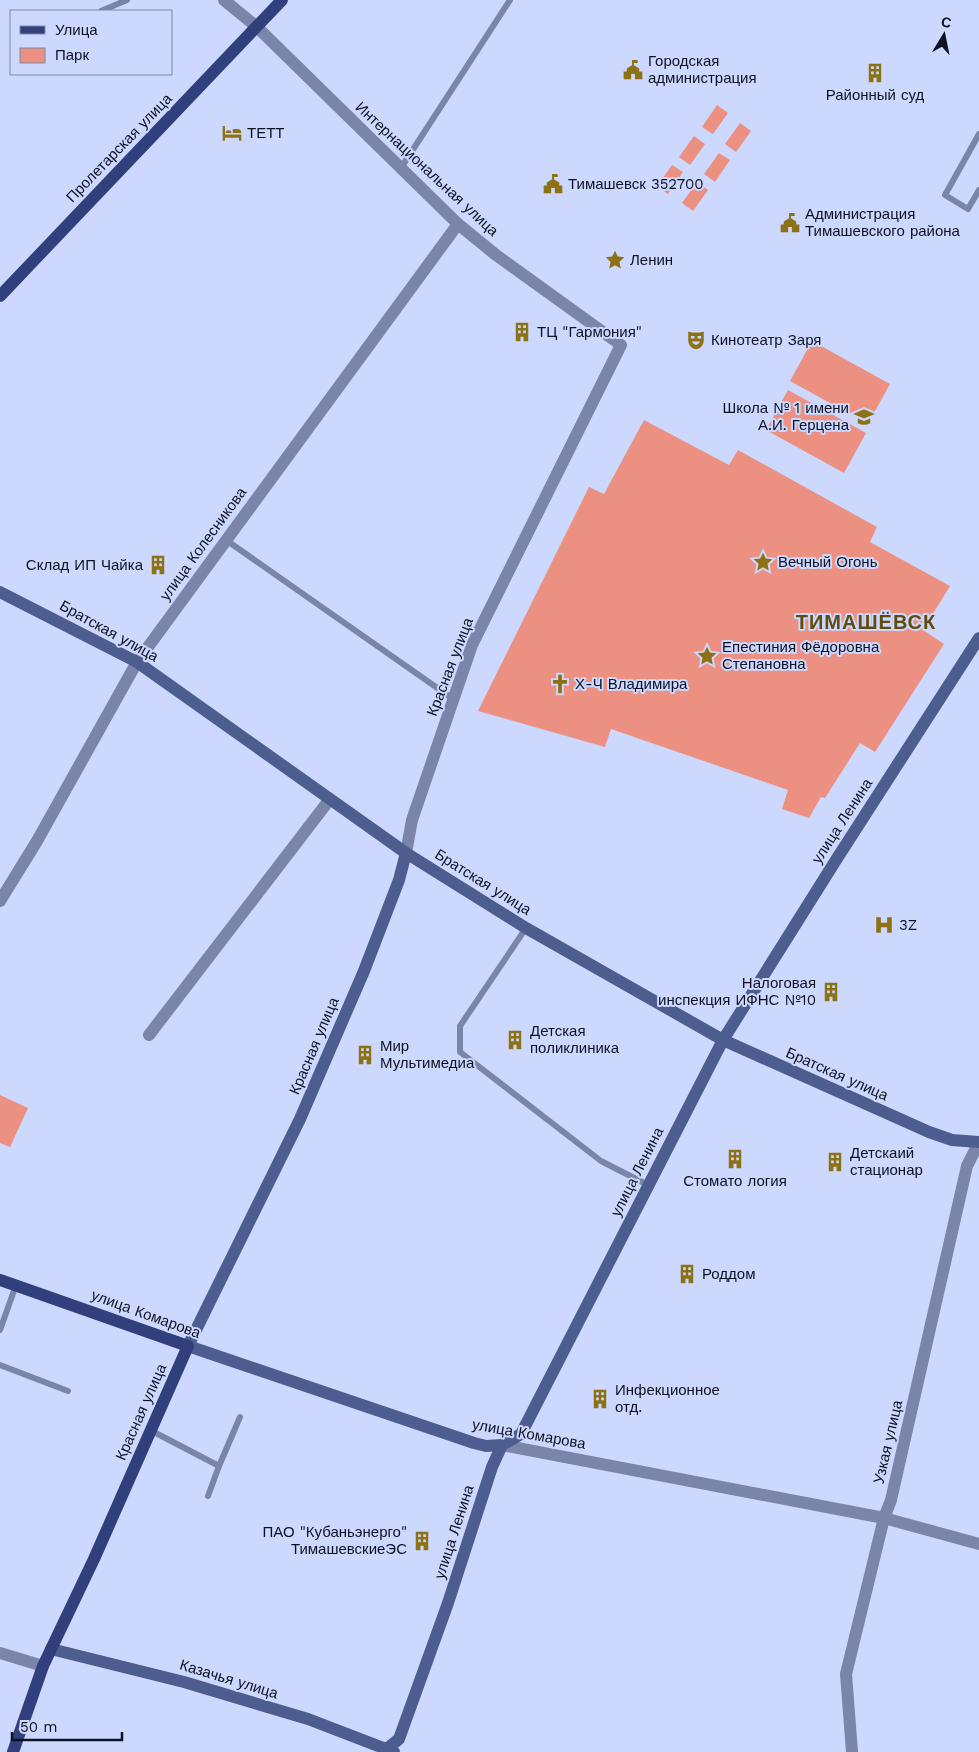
<svg xmlns="http://www.w3.org/2000/svg" width="979" height="1752" viewBox="0 0 979 1752" font-family="'Work Sans',sans-serif">
<style>
.green{fill:#ec9181}
.lines{fill:none;stroke-linecap:round;stroke-linejoin:round}
.lane{stroke:#7a85a9;stroke-width:6}
.street{stroke:#7a85a9;stroke-width:12}
.secondary{stroke:#4e5d8f;stroke-width:12}
.primary{stroke:#313f7c;stroke-width:12}
.labels{text-anchor:middle;dominant-baseline:central;stroke-width:4;stroke-linejoin:round;paint-order:stroke}
.poi-label{font-size:15px;fill:#0d1121;stroke:#ccd8fe;text-anchor:start}
.street-label{font-size:15px;fill:#0d1121;stroke:#ccd8fe}
.district-label{font-size:20px;font-weight:bold;letter-spacing:1px;fill:#5f4c0e;stroke:#ccd8fe}
</style>
<rect width="100%" height="100%" fill="#ccd8fe"/>
<g class="green">
<polygon points="717,105 728,113 713,134 702,127"/>
<polygon points="740,123 751,131 736,152 725,144"/>
<polygon points="694,136 705,144 690,165 679,157"/>
<polygon points="719,153 730,160 715,182 704,174"/>
<polygon points="672,165 683,172 668,194 657,186"/>
<polygon points="697,182 708,190 693,211 682,203"/>
<polygon points="812,341 890,384 868,424 790,381"/>
<polygon points="788,390 866,433 844,473 766,430"/>
<polygon points="644,420 729,465 738,450 877,527 870,542 950,586 923,630 944,644 875,752 860,743 825,798 821,797 809,818 782,809 788,790 611,729 605,747 478,711 589,487 604,494"/>
<polygon points="0,1095 28,1108 10,1147 0,1143"/>
</g>
<g class="lines">
<g class="lane">
<polyline points="101,11 127,0"/>
<polyline points="979,134 945,195 968,209 979,190"/>
<polyline points="401,168 510,0"/>
<polyline points="226,540 453,699"/>
<polyline points="526,928 460,1026 460,1052 601,1161 648,1185"/>
<polyline points="0,1330 16,1285"/>
<polyline points="0,1365 68,1391"/>
<polyline points="150,1430 219,1466 240,1417"/>
<polyline points="208,1496 219,1466"/>
</g>
<g class="street">
<polyline points="224,0 257,27 458,224 496,255 621,345 472,645 412,820 406,853"/>
<polyline points="0,901 37,841 137,662 458,224"/>
<polyline points="149,1035 330,799"/>
<polyline points="502,1445 884,1518 979,1544"/>
<polyline points="0,1653 43,1666"/>
<polyline points="852,1752 846,1674 884,1518 891,1500 967,1166 979,1142"/>
</g>
<g class="secondary">
<polyline points="0,592 137,662 406,853 526,928 723,1040 929,1132 952,1140 979,1142"/>
<polyline points="406,853 399,880 364,971 300,1119 188,1346 474,1443 486,1446 502,1445"/>
<polyline points="51,1649 184,1682 308,1719 394,1752"/>
<polyline points="388,1748 399,1739 448,1603 492,1467 502,1445 521,1434 723,1040 836,860 979,638"/>
</g>
<g class="primary">
<polyline points="0,296 282,0"/>
<polyline points="0,1280 188,1346 94,1559 43,1666 13,1752"/>
</g>
</g>
<defs>
<symbol id="civic-bare" viewBox="-9 -9 18 18"><path d="M-.6-6.5H3V-4.5H.6V-3L4-1V1h2V6H-6V1h2V-1L-.6-3ZM-1.2 2.5V6h2.4V2.5Z" fill="#8c7215" stroke="#ccd8fe" stroke-width="2.5" paint-order="stroke"/></symbol>
<symbol id="building-bare" viewBox="-9 -9 18 18"><path d="M-4-6H4V6H1V3H-1V6H-4ZM-2.5-4.3h1.7v1.8h-1.7ZM.8-4.3h1.7v1.8H.8ZM-2.5-1h1.7V.8h-1.7ZM.8-1h1.7V.8H.8Z" fill="#8c7215" stroke="#ccd8fe" stroke-width="2.5" paint-order="stroke"/></symbol>
<symbol id="hotel-bare" viewBox="-9 -9 18 18"><path d="M-6-4.5h1.5V1H6V5H4.5V3h-9V5H-6ZM-4 0a1.8 1.8 0 1 1 3.6 0ZM.5 0V-2.5h3Q6-2.5 6 0Z" fill="#8c7215" stroke="#ccd8fe" stroke-width="2.5" paint-order="stroke"/></symbol>
<symbol id="sight-bare" viewBox="-9 -9 18 18"><path d="M0-6L1.8-2.2L6-1.7L2.9 1.2L3.7 5.4L0 3.3L-3.7 5.4L-2.9 1.2L-6-1.7L-1.8-2.2Z" fill="#8c7215" stroke="#ccd8fe" stroke-width="2.5" paint-order="stroke"/></symbol>
<symbol id="theatre-bare" viewBox="-9 -9 18 18"><path d="M-5-5.5Q0-4 5-5.5V0Q5 5 0 6Q-5 5-5 0ZM-3.3-2.5H-1v1.5H-3.3ZM1-2.5H3.3v1.5H1ZM-2.8 1Q0 5.5 2.8 1Z" fill="#8c7215" stroke="#ccd8fe" stroke-width="2.5" paint-order="stroke"/></symbol>
<symbol id="school-bare" viewBox="-9 -9 18 18"><path d="M0-5L7-2L0 1L-7-2ZM-4 1L0 2.5L4 1V4Q0 6-4 4Z" fill="#8c7215" stroke="#ccd8fe" stroke-width="2.5" paint-order="stroke"/></symbol>
<symbol id="church-bare" viewBox="-9 -9 18 18"><path d="M-1.2-6h2.4v3.5h3.3v2.4h-3.3V6h-2.4V-.1h-3.3v-2.4h3.3Z" fill="#8c7215" stroke="#ccd8fe" stroke-width="2.5" paint-order="stroke"/></symbol>
<symbol id="hospital-bare" viewBox="-9 -9 18 18"><path d="M-5-5h3v3.5h4V-5h3V5h-3V1.5h-4V5h-3Z" fill="#8c7215" stroke="#ccd8fe" stroke-width="2.5" paint-order="stroke"/></symbol>
</defs>
<g fill-rule="evenodd">
<use href="#civic-bare" x="619" y="56" width="28" height="28"/>
<use href="#building-bare" x="861" y="59" width="28" height="28"/>
<use href="#hotel-bare" x="218" y="119" width="28" height="28"/>
<use href="#civic-bare" x="539" y="170" width="28" height="28"/>
<use href="#civic-bare" x="776" y="209" width="28" height="28"/>
<use href="#sight-bare" x="601" y="246" width="28" height="28"/>
<use href="#building-bare" x="508" y="318" width="28" height="28"/>
<use href="#theatre-bare" x="682" y="326" width="28" height="28"/>
<use href="#school-bare" x="850" y="403" width="28" height="28"/>
<use href="#sight-bare" x="749" y="548" width="28" height="28"/>
<use href="#building-bare" x="144" y="551" width="28" height="28"/>
<use href="#sight-bare" x="693" y="642" width="28" height="28"/>
<use href="#church-bare" x="546" y="670" width="28" height="28"/>
<use href="#hospital-bare" x="870" y="911" width="28" height="28"/>
<use href="#building-bare" x="817" y="978" width="28" height="28"/>
<use href="#building-bare" x="501" y="1026" width="28" height="28"/>
<use href="#building-bare" x="351" y="1041" width="28" height="28"/>
<use href="#building-bare" x="721" y="1145" width="28" height="28"/>
<use href="#building-bare" x="821" y="1148" width="28" height="28"/>
<use href="#building-bare" x="673" y="1260" width="28" height="28"/>
<use href="#building-bare" x="586" y="1385" width="28" height="28"/>
<use href="#building-bare" x="408" y="1527" width="28" height="28"/>
</g>
<g class="labels">
<g class="poi-label">
<text x="648" y="61">Городская<tspan x="648" dy="17">администрация</tspan></text>
<text x="875" y="95" text-anchor="middle">Районный суд</text>
<text x="247" y="133">ТЕТТ</text>
<text x="568" y="184">Тимашевск 352700</text>
<text x="805" y="214">Администрация<tspan x="805" dy="17">Тимашевского района</tspan></text>
<text x="630" y="260">Ленин</text>
<text x="537" y="332">ТЦ "Гармония"</text>
<text x="711" y="340">Кинотеатр Заря</text>
<text x="849" y="408" text-anchor="end">Школа № 1 имени<tspan x="849" dy="17">А.И. Герцена</tspan></text>
<text x="778" y="562">Вечный Огонь</text>
<text x="143" y="565" text-anchor="end">Склад ИП Чайка</text>
<text x="722" y="647">Епестиния Фёдоровна<tspan x="722" dy="17">Степановна</tspan></text>
<text x="575" y="684">Х-Ч Владимира</text>
<text x="899" y="925">3Z</text>
<text x="816" y="983" text-anchor="end">Налоговая<tspan x="816" dy="17">инспекция ИФНС №10</tspan></text>
<text x="530" y="1031">Детская<tspan x="530" dy="17">поликлиника</tspan></text>
<text x="380" y="1046">Мир<tspan x="380" dy="17">Мультимедиа</tspan></text>
<text x="850" y="1153">Детскаий<tspan x="850" dy="17">стационар</tspan></text>
<text x="735" y="1181" text-anchor="middle">Стомато логия</text>
<text x="702" y="1274">Роддом</text>
<text x="615" y="1390">Инфекционное<tspan x="615" dy="17">отд.</tspan></text>
<text x="407" y="1532" text-anchor="end">ПАО "Кубаньэнерго"<tspan x="407" dy="17">ТимашевскиеЭС</tspan></text>
</g>
<g class="street-label">
<text transform="translate(119 148) rotate(-46)">Пролетарская улица</text>
<text transform="translate(427 169) rotate(43)">Интернациональная улица</text>
<text transform="translate(203 544) rotate(-54)">улица Колесникова</text>
<text transform="translate(109 631) rotate(29)">Братская улица</text>
<text transform="translate(450 667) rotate(-69)">Красная улица</text>
<text transform="translate(842 821) rotate(-57)">улица Ленина</text>
<text transform="translate(483 882) rotate(32)">Братская улица</text>
<text transform="translate(314 1046) rotate(-67)">Красная улица</text>
<text transform="translate(837 1074) rotate(24)">Братская улица</text>
<text transform="translate(637 1172) rotate(-63)">улица Ленина</text>
<text transform="translate(146 1314) rotate(20)">улица Комарова</text>
<text transform="translate(141 1412) rotate(-66)">Красная улица</text>
<text transform="translate(529 1434) rotate(10)">улица Комарова</text>
<text transform="translate(888 1442) rotate(-77)">Узкая улица</text>
<text transform="translate(454 1532) rotate(-72)">улица Ленина</text>
<text transform="translate(229 1679) rotate(17)">Казачья улица</text>
</g>
<g class="district-label">
<text x="866" y="622">ТИМАШЁВСК</text>
</g>
</g>
<rect x="10" y="10" width="162" height="65" fill="#ccd8fe" stroke="#8088a6"/>
<rect x="20" y="26" width="25" height="8" fill="#313f7c" stroke="#8088a6"/>
<text x="55" y="35" font-size="15" fill="#0d1121">Улица</text>
<rect x="20" y="48" width="25" height="15" fill="#ec9181" stroke="#8088a6"/>
<text x="55" y="60" font-size="15" fill="#0d1121">Парк</text>
<g transform="translate(944 35) rotate(10)" stroke="#ccd8fe" stroke-width="4" paint-order="stroke">
<path d="M0-4L9 19L0 12L-9 19Z" fill="#0d1121"/>
<text y="-8" font-size="14" font-weight="bold" text-anchor="middle" fill="#0d1121">С</text>
</g>
<path d="M12 1732v8h110v-8" fill="none" stroke="#0d1121" stroke-width="2.5"/>
<text x="20" y="1732" font-size="15" fill="#0d1121" stroke="#ccd8fe" stroke-width="4" paint-order="stroke">50 m</text>
</svg>
